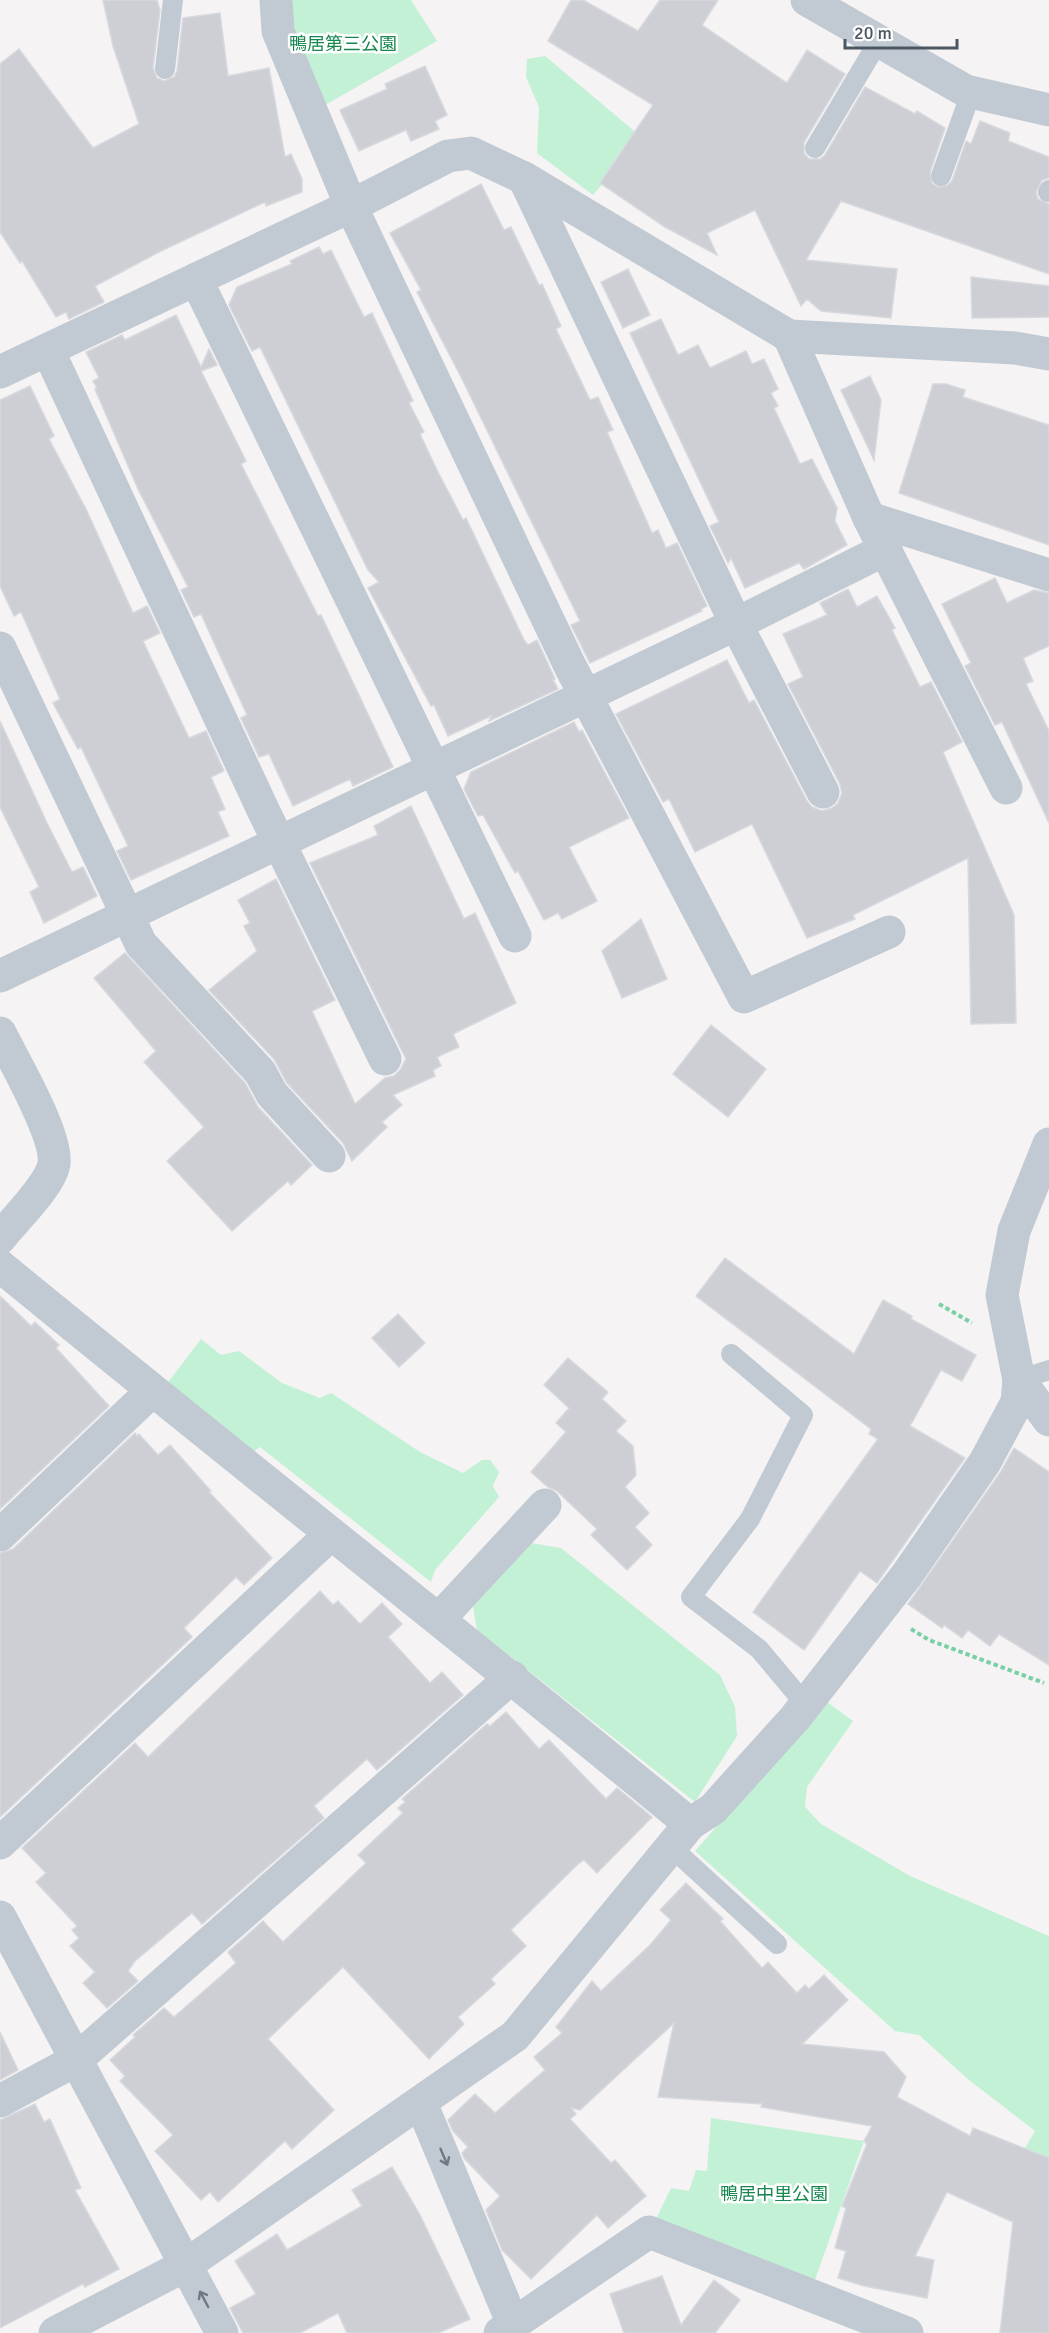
<svg xmlns="http://www.w3.org/2000/svg" width="1049" height="2333" viewBox="0 0 1049 2333" font-family="Signika,'Noto Sans JP',sans-serif">
<style>
.green{fill:#c3f1d5}
.building{fill:#cdcfd5;stroke:#d7d9de;stroke-width:1.5}
.lines{fill:none;stroke-linecap:round;stroke-linejoin:round}
.path{stroke:#7ad0a6;stroke-width:4;stroke-dasharray:4.5 3;stroke-linecap:butt}
.lane{stroke:#c1cad2;stroke-width:20}
.street{stroke:#c1cad2;stroke-width:33}
.oneway{stroke:#6e7983}
.labels{text-anchor:middle;dominant-baseline:central;stroke-width:5;stroke-linejoin:round;paint-order:stroke}
.park-label{font-size:18px;fill:#17864f;stroke:#fff}
</style>
<rect width="100%" height="100%" fill="#f5f3f3"/>
<g class="green">
<polygon points="286,0 411,0 437,41 320,108"/>
<polygon points="545,56 646,141 631,150 593,195 537,153 539,107 526,77 527,59"/>
<polygon points="201,1339 221,1355 239,1351 282,1383 320,1398 331,1393 420,1452 463,1473 482,1460 490,1460 499,1472 493,1486 499,1497 435,1570 431,1582 260,1447 252,1453 166,1385"/>
<polygon points="531,1543 561,1548 720,1675 735,1707 737,1736 695,1802 477,1630 473,1607"/>
<polygon points="827,1702 853,1721 807,1787 805,1807 821,1824 910,1876 1049,1936 1049,2174 1024,2150 1035,2131 969,2080 919,2035 895,2031 695,1851"/>
<polygon points="711,2118 864,2141 815,2280 655,2221 671,2188 689,2191 696,2170 707,2171"/>
</g>
<g class="building">
<polygon points="103,0 157,0 160,10 153,68 157,78 164,81 174,77 177,71 183,18 220,13 228,76 269,68 285,157 291,154 302,179 302,192 266,206 265,202 161,251 95,286 104,302 69,319 66,312 56,317 22,261 20,263 0,232 0,64 19,49 93,148 139,124 113,46"/>
<polygon points="571,0 583,0 638,31 660,0 718,0 702,25 787,83 807,50 845,74 804,142 804,153 809,159 820,159 825,155 865,87 915,114 917,111 945,128 930,172 932,183 938,187 948,185 952,181 966,141 971,144 980,121 1010,133 1008,141 1049,157 1049,178 1042,180 1036,192 1038,199 1049,204 1049,274 841,201 806,260 897,269 891,318 821,311 807,299 801,306 755,210 707,233 717,255 665,227 600,183 653,105 548,41"/>
<polygon points="425,66 447,115 435,121 439,129 411,141 406,130 359,151 340,110 387,89 385,84"/>
<polygon points="481,184 504,230 511,227 539,285 542,284 561,326 556,329 590,400 598,397 613,430 607,432 652,533 658,530 666,548 677,543 707,606 701,609 702,611 590,663 571,625 580,621 462,379 417,292 421,290 390,233"/>
<polygon points="319,247 323,254 331,250 364,317 372,313 413,401 409,403 424,432 420,434 437,470 463,520 466,518 524,640 528,645 537,640 555,679 553,680 558,689 489,721 491,716 448,736 434,705 431,706 368,588 379,582 368,570 260,347 252,351 229,305 237,287 292,264 290,261"/>
<polygon points="628,269 650,315 623,328 601,282"/>
<polygon points="971,277 1049,286 1049,317 972,318"/>
<polygon points="176,315 201,367 209,349 217,365 201,371 246,461 241,464 318,616 321,615 393,767 353,786 350,779 293,806 269,754 259,757 241,718 247,715 201,614 194,617 181,590 188,587 138,489 95,389 97,388 93,381 99,378 86,352 122,335 125,340"/>
<polygon points="661,319 678,355 698,345 710,368 746,351 752,364 764,359 778,389 771,393 778,406 774,408 800,464 812,459 837,508 835,521 847,545 804,569 799,563 745,588 731,558 728,563 710,526 719,522 630,333"/>
<polygon points="870,376 881,400 874,460 841,390"/>
<polygon points="933,384 946,384 965,390 963,397 1049,425 1049,545 899,493"/>
<polygon points="30,386 54,436 49,439 87,511 133,613 147,606 160,633 143,641 189,738 206,731 224,771 211,777 225,809 218,812 229,836 131,880 117,851 128,846 81,747 78,749 53,703 60,699 21,612 14,616 0,586 0,400"/>
<polygon points="995,578 1007,603 1034,590 1049,593 1049,646 1023,658 1033,681 1026,684 1049,731 1049,823 1002,722 995,725 965,666 971,663 942,604"/>
<polygon points="848,589 857,607 877,596 895,628 892,630 920,687 931,682 962,742 943,752 1014,915 1016,1023 971,1024 968,858 853,915 855,919 807,938 752,824 695,852 669,799 663,802 616,714 727,660 749,703 754,700 807,801 812,807 822,811 832,808 838,803 842,793 840,784 788,684 803,677 783,634 827,615 820,603"/>
<polygon points="0,721 47,823 72,872 83,867 97,896 44,923 30,892 39,887 0,807"/>
<polygon points="574,722 579,732 582,730 629,818 569,847 597,901 562,919 558,913 544,920 518,871 515,873 483,815 478,816 464,789 471,772"/>
<polygon points="411,806 464,919 475,913 516,1003 453,1034 459,1047 437,1057 441,1066 433,1070 435,1076 393,1095 402,1105 382,1122 387,1127 352,1161 343,1143 287,1083 274,1059 209,990 257,951 244,926 250,923 238,900 276,879 335,1000 312,1011 355,1104 385,1078 394,1076 400,1070 406,1059 402,1051 310,863 378,835 374,826"/>
<polygon points="641,919 667,979 622,998 602,951"/>
<polygon points="125,953 245,1083 258,1107 312,1165 291,1185 288,1181 232,1231 167,1161 204,1127 144,1062 156,1051 94,978"/>
<polygon points="711,1025 766,1069 728,1117 673,1074"/>
<polygon points="725,1258 854,1354 883,1300 912,1316 911,1319 976,1355 962,1381 941,1370 910,1426 965,1458 877,1583 860,1571 804,1650 753,1612 878,1439 869,1434 871,1429 696,1296"/>
<polygon points="0,1296 31,1326 35,1322 59,1345 56,1348 109,1406 0,1509"/>
<polygon points="398,1314 425,1343 399,1367 372,1338"/>
<polygon points="568,1358 608,1392 602,1399 626,1421 616,1431 633,1446 636,1475 625,1487 649,1513 635,1527 652,1545 627,1570 591,1535 597,1529 557,1491 548,1487 531,1472 566,1432 556,1423 569,1408 544,1385"/>
<polygon points="135,1433 137,1436 139,1434 158,1455 170,1445 211,1491 209,1492 272,1558 244,1585 236,1577 184,1628 192,1637 0,1817 0,1553 13,1549"/>
<polygon points="1014,1448 1049,1472 1049,1665 999,1634 990,1646 968,1630 962,1638 944,1625 942,1628 908,1604 1000,1473"/>
<polygon points="320,1591 333,1605 338,1601 360,1624 382,1603 402,1624 388,1637 430,1683 442,1672 463,1695 377,1770 367,1759 314,1806 324,1818 202,1924 192,1913 135,1961 128,1971 138,1981 107,2008 83,1983 95,1972 70,1946 79,1938 72,1930 77,1926 36,1882 46,1873 22,1848 135,1743 148,1757"/>
<polygon points="506,1712 539,1749 549,1740 606,1799 617,1788 652,1817 597,1873 584,1860 578,1864 511,1930 526,1946 491,1979 495,1984 458,2017 464,2024 429,2059 343,1967 268,2039 334,2110 292,2149 285,2141 218,2202 210,2192 201,2200 155,2151 173,2135 120,2081 125,2076 110,2060 135,2037 133,2035 164,2008 174,2017 236,1963 228,1952 263,1921 283,1942 366,1863 358,1855 403,1813 398,1808 405,1802 402,1799 487,1724 490,1726"/>
<polygon points="686,1883 723,1919 720,1921 762,1968 768,1962 797,1993 805,1985 809,1989 824,1975 848,2000 802,2044 884,2052 906,2077 897,2097 970,2136 973,2128 1049,2158 1049,2333 1000,2333 1013,2222 947,2192 915,2256 934,2260 927,2298 864,2286 838,2278 846,2251 835,2248 846,2208 842,2206 867,2144 864,2141 872,2126 761,2107 762,2104 658,2097 674,2023 580,2110 571,2108 576,2114 570,2119 611,2163 615,2160 646,2196 608,2228 597,2215 531,2279 502,2250 486,2210 500,2196 464,2158 462,2153 468,2147 453,2131 448,2120 475,2094 495,2113 545,2070 534,2057 562,2033 556,2027 592,1981 601,1991 651,1944 671,1920 660,1910"/>
<polygon points="0,2032 18,2070 0,2080"/>
<polygon points="35,2104 44,2122 50,2119 81,2188 75,2190 119,2269 85,2287 83,2284 0,2328 0,2120"/>
<polygon points="392,2167 420,2215 470,2319 438,2333 347,2333 338,2313 300,2333 243,2333 230,2308 256,2294 235,2261 277,2234 287,2250 362,2206 352,2190"/>
<polygon points="662,2276 681,2325 714,2280 740,2300 715,2333 624,2333 610,2294"/>
</g>
<g class="lines">
<g class="path">
<polyline points="939,1304 972,1323"/>
<polyline points="911,1629 929,1640 1044,1683"/>
</g>
<g class="lane">
<polyline points="165,69 173,0"/>
<polyline points="815,148 878,42"/>
<polyline points="941,176 971,93"/>
<polyline points="1048,192 1049,190"/>
<polyline points="731,1354 803,1415 750,1519 691,1597 759,1649 806,1705"/>
<polyline points="1019,1380 1049,1370"/>
<polyline points="671,1847 777,1944"/>
</g>
<g class="street">
<polyline points="276,0 278,31 351,206 570,666 744,997 889,932"/>
<polyline points="807,0 966,91 1049,110"/>
<polyline points="524,178 736,624 823,792"/>
<polyline points="196,279 515,936"/>
<polyline points="789,336 869,518 1006,788"/>
<polyline points="48,350 265,814 385,1059"/>
<polyline points="0,372 351,206 448,156 471,153 524,178 789,336 1015,348 1049,354"/>
<polyline points="869,518 1049,575"/>
<polyline points="0,648 141,944 260,1072 272,1094 329,1156"/>
<polyline points="0,976 736,624 886,549"/>
<path d="M0,1033C14,1061 58,1136 54,1164C50,1186 14,1220 0,1238"/>
<polyline points="1049,1144 1014,1231 1002,1295 1019,1380 1049,1420"/>
<path d="M0,1266C229,1454 462,1636 690,1824"/>
<polyline points="0,1535 152,1391"/>
<polyline points="439,1619 545,1505"/>
<polyline points="0,1843 330,1535"/>
<polyline points="0,1917 222,2333"/>
<polyline points="0,2101 76,2060 512,1677"/>
<polyline points="421,2103 513,2324"/>
<polyline points="55,2333 186,2265 515,2036 690,1824 713,1809 795,1718 906,1576 985,1462 1017,1402 1019,1380"/>
<polyline points="500,2333 649,2232 907,2333"/>
</g>
</g>
<defs><path id="oneway-shaft" d="M-6 0H5M1.5-3L5.5 0L1.5 3" fill="none" stroke-width="1.6" stroke-linecap="round" stroke-linejoin="round" transform="scale(1.5)"/></defs>
<g class="oneway">
<use href="#oneway-shaft" transform="translate(444 2157) rotate(67)"/>
<use href="#oneway-shaft" transform="translate(204 2299) rotate(-118)"/>
</g>
<g class="labels">
<g class="park-label">
<text x="343" y="44">鴨居第三公園</text>
<text x="774" y="2194">鴨居中里公園</text>
</g>
</g>
<path d="M845 39v9h112v-9" fill="none" stroke="#4a5661" stroke-width="3"/>
<text x="854" y="39" font-size="18" fill="#4a5661" stroke="#ffffff" stroke-width="4.5" paint-order="stroke">20 m</text>
</svg>
